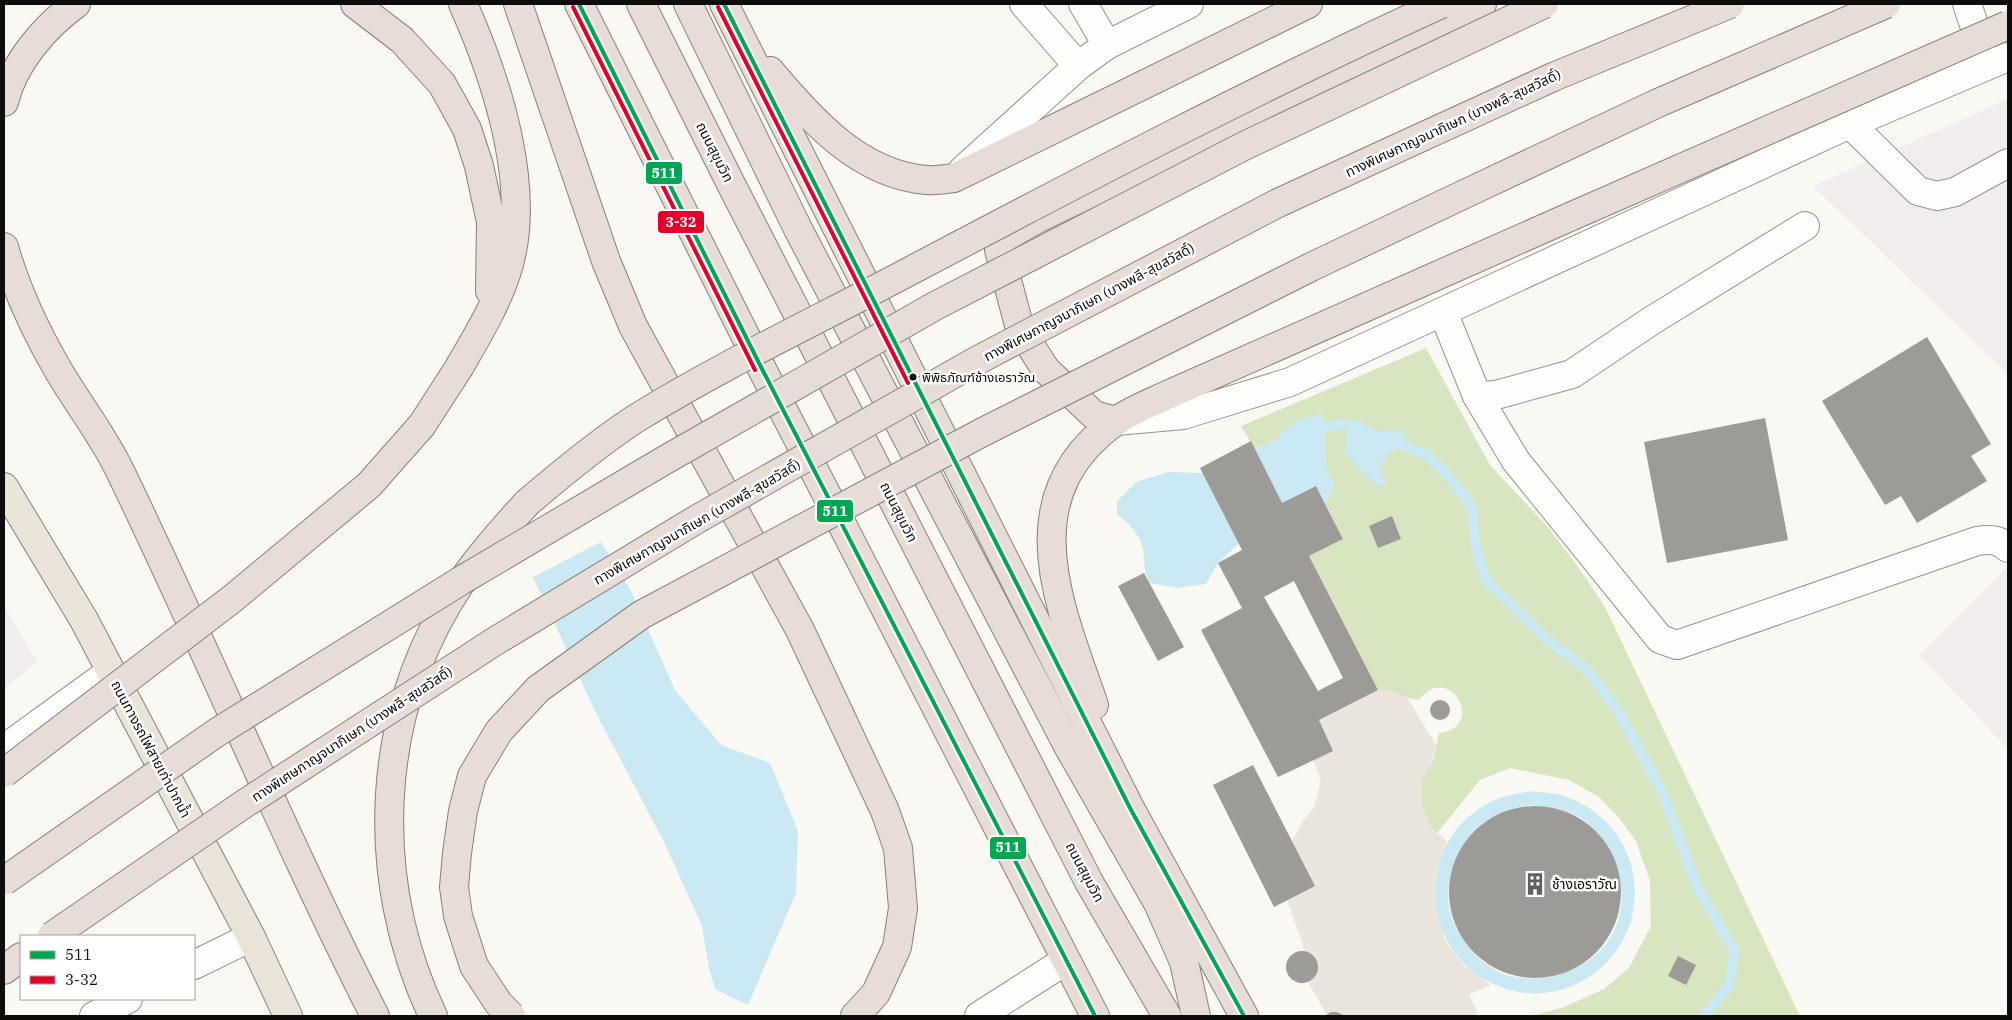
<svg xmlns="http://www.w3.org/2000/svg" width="2012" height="1020" viewBox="0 0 2012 1020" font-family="'IBM Plex Serif','Noto Sans Thai',serif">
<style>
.industrial{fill:#f1ecee}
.forest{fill:#d7e6c1}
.plaza{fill:#eae6dd}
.water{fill:#cae9f3;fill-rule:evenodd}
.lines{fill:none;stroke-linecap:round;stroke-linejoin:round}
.stream{stroke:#cae9f3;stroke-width:10}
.building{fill:#9d9b98;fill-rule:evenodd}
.minor-casing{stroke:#949390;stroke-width:30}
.major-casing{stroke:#81807d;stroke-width:30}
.highway-casing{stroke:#81807d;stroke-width:30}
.minor{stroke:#fefefd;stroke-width:28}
.major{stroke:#ebe4d9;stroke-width:28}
.highway{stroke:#e8ddd6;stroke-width:28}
.highway-bridge-casing{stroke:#81807d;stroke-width:30;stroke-linecap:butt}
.highway-bridge{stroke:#e8ddd6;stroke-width:28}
.bus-1-casing{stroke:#fff;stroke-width:8}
.bus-2-casing{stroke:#fff;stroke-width:8}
.bus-1{stroke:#00a651;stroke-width:4}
.bus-2{stroke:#e4002b;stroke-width:4}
.bus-dot{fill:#0d0d0d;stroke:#fff;stroke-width:2}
.labels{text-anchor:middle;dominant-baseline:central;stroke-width:5;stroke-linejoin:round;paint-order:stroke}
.bus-label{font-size:13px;fill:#0d0d0d;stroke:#fff;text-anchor:start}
.street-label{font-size:14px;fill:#0d0d0d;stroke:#fff}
.poi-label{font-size:14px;fill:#0d0d0d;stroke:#fff;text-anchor:start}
.line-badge{stroke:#fff;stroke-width:2}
.badge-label{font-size:14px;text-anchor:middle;font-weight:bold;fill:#fff}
</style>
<rect width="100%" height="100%" fill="#faf8f2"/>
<g class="industrial">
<polygon points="2008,99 2008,374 1813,186"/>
<polygon points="2008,566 2008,749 1919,655"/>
<polygon points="4,606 37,662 4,689"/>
</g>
<path class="forest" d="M1426,348L1490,465L1546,525L1576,564L1605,607L1800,1016H1530L1564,1007L1604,989L1629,968L1651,926L1650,881L1636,841L1620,819L1599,797L1569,780L1510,768L1480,780L1437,833L1432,829L1422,807V780L1433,760L1439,733C1488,728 1449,660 1419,700C1404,699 1393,690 1378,690L1309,556L1343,539L1325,502L1335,487L1326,467L1323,414L1295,421L1275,440L1255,449L1241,426Z"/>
<polygon class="plaza" points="1378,690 1389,690 1408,699 1436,745 1430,767 1422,780 1422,807 1432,829 1447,841 1436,873 1444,939 1464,966 1491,985 1469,994 1478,1013 1472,1016 1345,1016 1332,1012 1326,1014 1308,982 1316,976 1317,961 1314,956 1305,951 1287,900 1292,842 1302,823 1314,807 1321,781 1313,760 1319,720"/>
<g class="water">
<path d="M1323,414L1326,467L1335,487L1325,502L1316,486L1282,503L1218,563L1206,584L1177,588L1150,583C1143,571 1145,562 1143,549C1140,534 1128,523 1117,514V501L1136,482L1168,472L1203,473L1275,440L1295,421Z"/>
<polygon points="1358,421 1380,432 1401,430 1407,447 1387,453 1380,470 1386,483 1377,485 1361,472 1345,453 1347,424"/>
<polygon points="601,542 630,589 675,690 721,745 770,763 798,831 796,893 748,1005 715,989 709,968 702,926 664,842 596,713 533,577"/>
<path d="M1530,791C1541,793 1554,792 1564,796C1654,826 1660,948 1572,986C1552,994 1531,996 1510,990C1487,983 1469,973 1455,953C1417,900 1435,825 1497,799C1507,795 1520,794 1530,791ZM1530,805C1548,807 1568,809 1584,820C1623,850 1637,911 1601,950C1574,977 1527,988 1493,969C1478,960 1466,945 1457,930C1438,898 1452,851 1478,827C1492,814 1512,810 1530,805Z"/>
</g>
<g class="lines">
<g class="stream">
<polyline points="1323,428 1347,424"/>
<polyline points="1407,447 1427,455 1446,473 1472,507 1476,549 1487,581 1547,639 1589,672 1617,709 1662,792 1698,889 1735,952 1729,986 1703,1016"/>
</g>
</g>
<g class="building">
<polygon points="1927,337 1991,444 1971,456 1987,481 1917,523 1901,496 1885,505 1822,401"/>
<polygon points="1765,418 1788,540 1667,563 1644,442"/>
<path d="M1251,441L1282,503L1316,486L1343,539L1309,556L1378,690L1319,720L1333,751L1278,777L1201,630L1242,608L1218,563L1242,550L1200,468ZM1294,581L1343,678L1318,691L1264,597Z"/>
<polygon points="1392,516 1401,539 1378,548 1369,526"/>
<polygon points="1144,573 1184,647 1158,661 1118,586"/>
<circle cx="1440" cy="710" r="10"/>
<polygon points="1253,765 1315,886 1274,907 1213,785"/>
<circle cx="1535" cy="892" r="86"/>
<circle cx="1302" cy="967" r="16"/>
<polygon points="1678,956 1696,965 1686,985 1668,976"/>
<polygon points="1331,1012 1337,1012 1345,1016 1324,1016"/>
</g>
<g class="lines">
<defs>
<g id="minor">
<polyline points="1024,4 1078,66"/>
<polyline points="1083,4 1107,45"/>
<polyline points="1967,4 1981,45 1978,59"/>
<polyline points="1850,124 1918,191 1937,196 1955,192 2008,163"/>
<polyline points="963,170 1078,66 1107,45 1189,4"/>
<polyline points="1443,312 1477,396 1496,395 1572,374 1651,321 1805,226"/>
<path d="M1477,396L1516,461L1660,639L1677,645L1977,541C1989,539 1999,539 2008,548"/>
<polyline points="1116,421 1183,415 1290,382 1850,124 2008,57"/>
<polyline points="4,749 110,672"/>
<polyline points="194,965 251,937"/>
<polyline points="94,1016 128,999"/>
<polyline points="979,1016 1065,961"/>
</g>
<polyline id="major" points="4,487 84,620 251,937 288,1016"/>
<g id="highway">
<polyline points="355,4 402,40 442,84 467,129 479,166 491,222 490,291"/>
<polyline points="518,4 606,261 633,326 800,630 885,811 898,848 903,908 897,947 876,993 855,1016"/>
<polyline points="579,4 761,367 1095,1016"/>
<polyline points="641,4 731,184 1089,882 1167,1016"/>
<polyline points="688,4 798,229 1068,746 1158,903 1184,962 1196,1016"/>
<polyline points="724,4 1130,808 1244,1016"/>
<path d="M770,71C811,120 860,175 927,180C936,181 946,179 954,178L1308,4"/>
<path d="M4,102C13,64 44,27 76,4"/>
<path d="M4,247C16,289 35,330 57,368C77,403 103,435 120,471C208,652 284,838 375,1016"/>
<path d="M460,366C477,336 495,307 506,274C534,192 497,80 463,4"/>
<polyline points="1116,421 1094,415 1046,370 1020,329 999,250 1002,239 1037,219 1482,4"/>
<path d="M1094,705C1060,606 1009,497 1116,421C1133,409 1155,401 1174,392L1572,216"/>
<polyline points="4,970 21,957"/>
<path d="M433,1016C368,878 374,713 460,584C480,555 503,529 527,503"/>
</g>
</defs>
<use href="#minor" class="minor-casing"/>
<use href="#major" class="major-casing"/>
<use href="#highway" class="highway-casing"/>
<use href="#minor" class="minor"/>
<use href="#major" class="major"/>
<use href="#highway" class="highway"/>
<defs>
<g id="highway-bridge">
<polyline points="1572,216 2008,25"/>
<path d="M527,503C562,473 597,444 635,419C724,364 820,319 912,270C1086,178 1262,86 1441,4"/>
<polyline points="4,773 232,599 369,485 422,425 460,366"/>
<polyline points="4,881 216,733 462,580 665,460 935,306 1244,146 1544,4"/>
<polyline points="52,936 244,804 497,640 699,518 978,360 1278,203 1553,77 1730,4"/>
<polyline points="511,1016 499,1004 474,966 458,916 454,887 457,853 463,811 472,776 499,731 538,689 641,615 981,433 1311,267 1471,191 1658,103 1886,4"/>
</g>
</defs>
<use href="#highway-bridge" class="highway-bridge-casing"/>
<use href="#highway-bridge" class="highway-bridge"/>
<defs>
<g id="bus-1">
<polyline points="579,4 761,367 1095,1016"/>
<polyline points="724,4 1130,808 1244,1016"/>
</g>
<g id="bus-2">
<polyline points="573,7 755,370"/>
<polyline points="718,7 908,383"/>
</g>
</defs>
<use href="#bus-1" class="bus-1-casing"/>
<use href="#bus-2" class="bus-2-casing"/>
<use href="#bus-1" class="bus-1"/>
<use href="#bus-2" class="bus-2"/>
</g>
<defs>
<symbol id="building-bare" viewBox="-9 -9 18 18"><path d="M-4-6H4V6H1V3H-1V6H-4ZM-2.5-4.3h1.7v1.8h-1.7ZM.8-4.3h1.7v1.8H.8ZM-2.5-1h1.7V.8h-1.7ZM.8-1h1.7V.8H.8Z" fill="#605f5d" stroke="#fff" stroke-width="2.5" paint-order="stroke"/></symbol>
</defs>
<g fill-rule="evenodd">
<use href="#building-bare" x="1519" y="868" width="32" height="32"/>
</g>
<circle class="bus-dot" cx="913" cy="377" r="4.5"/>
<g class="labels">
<g class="bus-label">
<text x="922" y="377">พิพิธภัณฑ์ช้างเอราวัณ</text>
</g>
<g class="street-label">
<text transform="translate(1453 123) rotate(-25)">ทางพิเศษกาญจนาภิเษก (บางพลี-สุขสวัสดิ์)</text>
<text transform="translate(715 152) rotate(63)">ถนนสุขุมวิท</text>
<text transform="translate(1089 302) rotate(-28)">ทางพิเศษกาญจนาภิเษก (บางพลี-สุขสวัสดิ์)</text>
<text transform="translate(899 512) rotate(63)">ถนนสุขุมวิท</text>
<text transform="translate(697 522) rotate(-30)">ทางพิเศษกาญจนาภิเษก (บางพลี-สุขสวัสดิ์)</text>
<text transform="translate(352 734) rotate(-33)">ทางพิเศษกาญจนาภิเษก (บางพลี-สุขสวัสดิ์)</text>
<text transform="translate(151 749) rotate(62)">ถนนทางรถไฟสายเก่าปากน้ำ</text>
<text transform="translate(1085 872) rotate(62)">ถนนสุขุมวิท</text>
</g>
<g class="poi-label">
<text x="1552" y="884">ช้างเอราวัณ</text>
</g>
</g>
<g class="line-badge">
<rect x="645" y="161" width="38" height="24" rx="5" fill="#00a651"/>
<rect x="657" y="210" width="48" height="24" rx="5" fill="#e4002b"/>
<rect x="816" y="499" width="38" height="24" rx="5" fill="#00a651"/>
<rect x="989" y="836" width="38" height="24" rx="5" fill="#00a651"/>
</g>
<g class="badge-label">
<text x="664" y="178">511</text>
<text x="681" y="227">3-32</text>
<text x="835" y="516">511</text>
<text x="1008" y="852">511</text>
</g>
<rect width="2012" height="1020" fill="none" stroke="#0d0d0d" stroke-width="10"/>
<rect x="20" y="935" width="175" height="65" fill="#ffffff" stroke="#9e9e9e"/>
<rect x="30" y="951" width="25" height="8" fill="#00a651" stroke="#9e9e9e"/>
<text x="65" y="960" font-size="15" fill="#0d0d0d">511</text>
<rect x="30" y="976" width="25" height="8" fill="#e4002b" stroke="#9e9e9e"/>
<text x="65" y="985" font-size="15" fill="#0d0d0d">3-32</text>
</svg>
